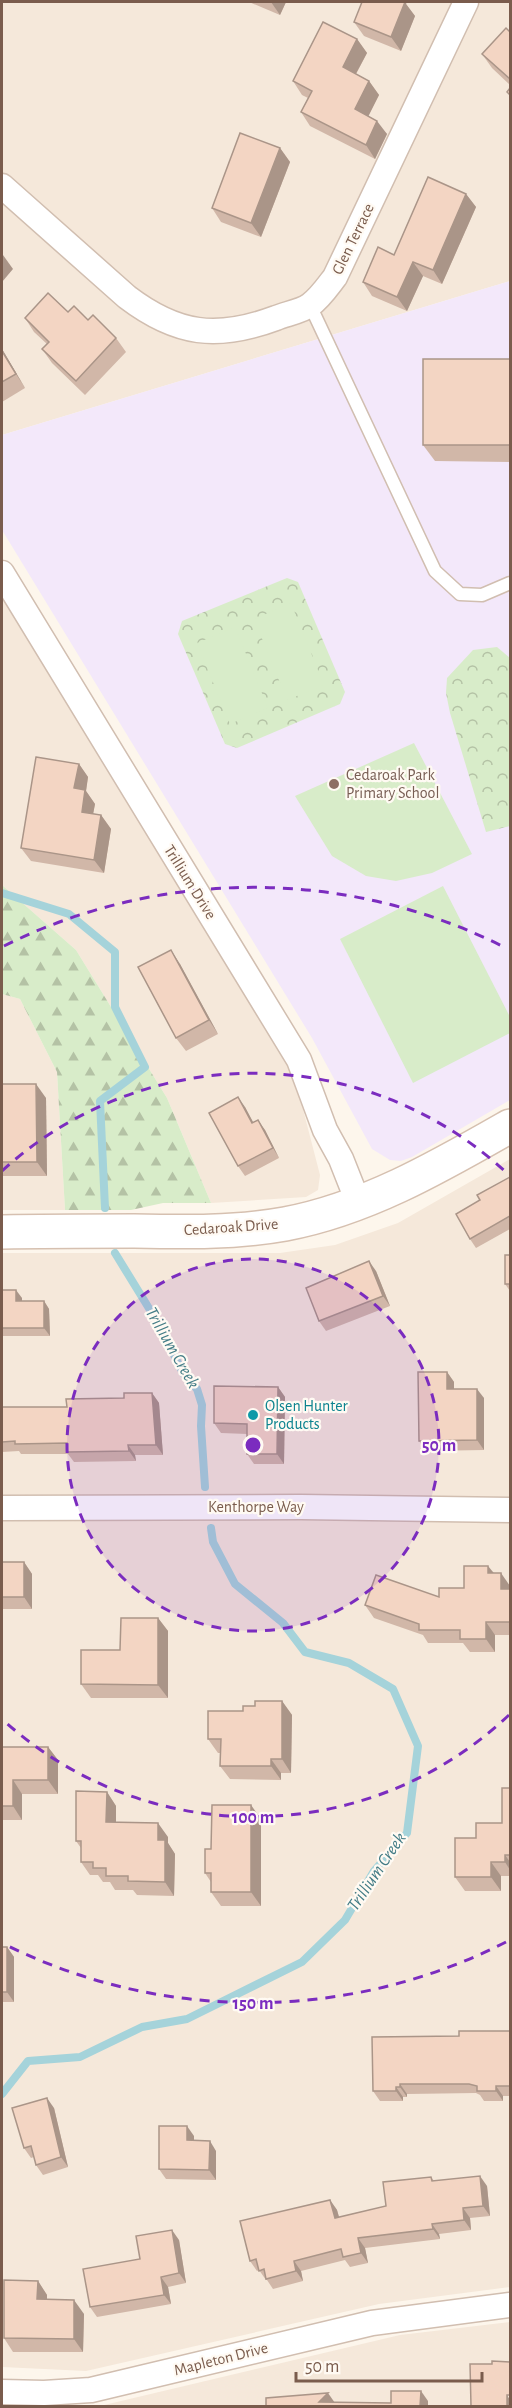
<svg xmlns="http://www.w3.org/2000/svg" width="512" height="2408" viewBox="0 0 512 2408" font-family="'Alegreya Sans',sans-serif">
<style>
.residential{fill:#f5e8da}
.education{fill:#f3e8fa}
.forest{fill:url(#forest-firs)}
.park{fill:url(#park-crowns)}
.garden{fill:#d8ecc9}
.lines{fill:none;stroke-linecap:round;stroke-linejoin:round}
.stream{stroke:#a5d3da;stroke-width:8}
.lane-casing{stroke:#d1beb0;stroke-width:15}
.street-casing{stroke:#d1beb0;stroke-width:27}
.secondary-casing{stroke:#d6c0b0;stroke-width:36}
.lane{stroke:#fff;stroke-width:12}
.street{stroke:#fff;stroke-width:24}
.secondary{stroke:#fff;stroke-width:33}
.wall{fill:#d1b7a8}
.shaded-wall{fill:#aa9588}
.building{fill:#f3d5c3;stroke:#aa9588;stroke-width:1.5}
.ring{fill:none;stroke:#7b2cbf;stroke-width:3;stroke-dasharray:10 8}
.education-dot{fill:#8d6e63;stroke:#fffaf3;stroke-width:2}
.culture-dot{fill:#0f9aa8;stroke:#fffaf3;stroke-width:2}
.labels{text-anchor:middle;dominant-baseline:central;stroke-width:4.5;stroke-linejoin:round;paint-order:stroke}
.street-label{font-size:16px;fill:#7a5c4d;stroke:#fffaf3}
.education-label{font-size:16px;fill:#785e54;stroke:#fffaf3;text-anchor:start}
.culture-label{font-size:16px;fill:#0d838f;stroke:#fffaf3;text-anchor:start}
.water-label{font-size:18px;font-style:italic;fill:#437c86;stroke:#fffaf3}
.centre{fill:#7b2cbf;stroke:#fffaf3;stroke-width:3}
.ring-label{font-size:18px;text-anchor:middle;font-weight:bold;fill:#7b2cbf;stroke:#fffaf3;stroke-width:4.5;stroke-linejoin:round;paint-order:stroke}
</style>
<defs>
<pattern id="forest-firs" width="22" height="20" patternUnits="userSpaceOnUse" patternTransform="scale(1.5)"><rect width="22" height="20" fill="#d8ecc9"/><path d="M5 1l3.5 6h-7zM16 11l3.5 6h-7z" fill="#b4c2a5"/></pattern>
<pattern id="park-crowns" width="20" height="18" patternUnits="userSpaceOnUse" patternTransform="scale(1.5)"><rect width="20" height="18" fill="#d8ecc9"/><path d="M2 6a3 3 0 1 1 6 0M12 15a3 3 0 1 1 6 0" fill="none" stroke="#b4c2a5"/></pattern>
</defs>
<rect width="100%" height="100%" fill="#fdf6ec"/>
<g class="residential">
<polygon points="2,2 510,2 510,281 2,435"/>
<polygon points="2,593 290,1059 320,1175 318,1190 306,1197 211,1203 167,1098 76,950 2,885"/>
<polygon points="2,994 20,999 57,1072 65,1210 2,1210"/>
<polygon points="510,1159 510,2287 379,2304 86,2371 2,2367 2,1253 280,1253 335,1245 398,1223"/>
<polygon points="510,2322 510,2406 100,2406 400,2335"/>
</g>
<polygon class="education" points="510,281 510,1100 412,1157 401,1161 390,1160 372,1149 312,1038 2,530 2,435"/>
<polygon class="forest" points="2,885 76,950 167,1098 211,1203 163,1203 131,1210 65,1210 57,1072 20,999 2,994"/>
<g class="park">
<polygon points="287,578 298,582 345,692 340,704 237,748 225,744 178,634 182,621"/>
<polygon points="497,647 510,658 510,826 486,832 450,713 446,693 447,678 473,650"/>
</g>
<g class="garden">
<polygon points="291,603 324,685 287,700 254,619"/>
<polygon points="235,627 268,708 230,724 197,643"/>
<polygon points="414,743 472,854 432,873 396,881 366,876 332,856 295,796"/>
<polygon points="443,886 510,1017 510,1033 413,1083 340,939"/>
</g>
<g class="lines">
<g class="stream">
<polyline points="2,893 69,914 115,952 115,1007 145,1067 100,1101 105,1208"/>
<polyline points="115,1253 158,1323 183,1373 197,1389 202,1405 201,1426 205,1487"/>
<polyline points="2,2094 28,2061 80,2057 142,2027 187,2019 302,1962 345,1920 374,1871 407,1833 418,1746 393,1689 349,1663 305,1652 283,1623 235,1584 213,1542 211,1528"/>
</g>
<defs>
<polyline id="lane" points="310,305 435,571 460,594 482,595 510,583"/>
<g id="street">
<path d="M2,186L127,297C177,335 217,340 276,318C286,314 302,311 310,305C320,298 328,286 335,277L466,2"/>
<polyline points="2,573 299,1060 325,1130 341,1159 358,1202"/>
<polyline points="2,1508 301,1507 510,1510"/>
<polyline points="2,2392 44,2393 91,2390 372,2323 510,2305"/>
</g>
<path id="secondary" d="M2,1232C46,1231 90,1231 134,1231C184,1232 235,1233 285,1224C366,1209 440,1166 510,1126"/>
</defs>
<use href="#lane" class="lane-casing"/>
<use href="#street" class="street-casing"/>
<use href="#secondary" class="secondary-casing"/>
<use href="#lane" class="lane"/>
<use href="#street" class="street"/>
<use href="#secondary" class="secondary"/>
</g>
<g class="wall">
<polygon points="249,2 286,2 280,15"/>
<polygon points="406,4 415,16 401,51 364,36 354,22"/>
<polygon points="510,32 510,85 492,68 482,54"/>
<polygon points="357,39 367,53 356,74 369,81 379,95 368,116 387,134 375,159 310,126 301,112 308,98 302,95 293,81"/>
<polygon points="280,148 290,162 261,237 221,222 212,208"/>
<polygon points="466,194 476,207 442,284 423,276 407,311 372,296 363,282"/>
<polygon points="68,312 88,320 116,338 126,352 85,395 52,363 42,349 47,344 34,332 25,318"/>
<polygon points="2,349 25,388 2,402"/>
<polygon points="510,359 510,462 435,461 423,445"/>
<polygon points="79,764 88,777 86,791 95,804 93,814 101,815 111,829 104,873 31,861 21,848"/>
<polygon points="180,964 218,1034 186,1051 176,1038"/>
<polygon points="2,1084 46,1098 47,1176 2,1176"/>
<polygon points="245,1107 253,1123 265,1130 279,1158 245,1176 238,1166"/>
<polygon points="510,1177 510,1229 476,1248 470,1239"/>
<polygon points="510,1255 510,1291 505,1284"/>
<polygon points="376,1271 390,1306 326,1331 319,1321"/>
<polygon points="2,1290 22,1298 22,1301 44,1301 49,1309 50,1336 2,1336"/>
<polygon points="447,1372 454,1382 454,1389 484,1398 484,1450 426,1451 419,1441"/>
<polygon points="278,1387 285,1397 284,1464 254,1464 247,1454 247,1434 221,1433 214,1423"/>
<polygon points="152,1393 159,1403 163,1455 135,1455 136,1461 74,1462 68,1454 21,1454 19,1451 2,1452 2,1407 67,1407"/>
<polygon points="2,1562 24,1562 32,1574 32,1609 2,1609"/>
<polygon points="494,1573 510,1586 510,1635 495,1635 495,1652 470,1652 463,1643 428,1643 423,1635 374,1618 365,1605 439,1597 464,1588"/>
<polygon points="158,1618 168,1631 168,1698 91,1698 81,1684"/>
<polygon points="282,1701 292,1715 291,1773 281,1773 281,1780 230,1779 220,1766 220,1753 218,1753 208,1739 243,1711 255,1706"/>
<polygon points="2,1747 48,1747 58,1760 58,1794 22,1794 22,1820 2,1820"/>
<polygon points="510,1788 510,1876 501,1876 501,1891 465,1891 455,1877 476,1838 502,1823"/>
<polygon points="107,1792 116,1806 116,1822 168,1837 168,1843 175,1854 174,1896 137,1895 133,1890 115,1890 110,1882 103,1882 98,1875 90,1875 81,1862 81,1848 76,1841"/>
<polygon points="261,1819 261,1906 221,1906 211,1892 211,1882 205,1873 211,1849"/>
<polygon points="2,1947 7,1947 14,1957 14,2002 2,2002"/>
<polygon points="510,2031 510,2096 503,2096 503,2101 484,2101 480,2095 476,2093 407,2094 407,2097 403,2097 403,2101 380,2101 373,2091 459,2036"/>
<polygon points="54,2108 68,2167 43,2175 36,2165 34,2157 31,2158 24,2148"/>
<polygon points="194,2136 194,2140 216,2151 216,2180 166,2179 159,2169"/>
<polygon points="431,2177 434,2181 487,2186 490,2216 470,2218 471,2230 439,2234 440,2239 365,2248 368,2263 350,2267 345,2260 301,2271 303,2281 273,2289 267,2280 266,2280 259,2270 257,2271 250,2261 330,2200 337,2210 339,2217 386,2206"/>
<polygon points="179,2240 186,2283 168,2287 171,2304 97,2317 90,2307 140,2259"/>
<polygon points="38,2281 47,2295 47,2299 84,2314 83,2352 13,2352 4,2338"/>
</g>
<g class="shaded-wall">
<polygon points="271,2 286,2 280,15"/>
<polygon points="397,2 407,2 406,4 415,16 401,51 391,37"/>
<polygon points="357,39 367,53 352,81 343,67"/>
<polygon points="369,81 379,95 365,123 355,109"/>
<polygon points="377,121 387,134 375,159 366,145"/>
<polygon points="280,148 290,162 261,237 251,223"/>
<polygon points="466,194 476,207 442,284 433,270"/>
<polygon points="3,255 13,269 2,282 2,257"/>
<polygon points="413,262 423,276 407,311 397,297"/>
<polygon points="2,349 25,388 16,374 2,351"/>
<polygon points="79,764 88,777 86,791 95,804 91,825 82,812 74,788"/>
<polygon points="101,815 111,829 104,873 94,860"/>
<polygon points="171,950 180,964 218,1034 209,1020"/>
<polygon points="36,1084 46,1098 47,1176 37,1162"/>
<polygon points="238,1097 245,1107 259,1133 252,1123"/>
<polygon points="258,1120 265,1130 279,1158 273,1148"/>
<polygon points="369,1261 376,1271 390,1306 383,1296"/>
<polygon points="16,1290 22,1298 22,1309 16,1301"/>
<polygon points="44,1301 49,1309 50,1336 44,1328"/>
<polygon points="447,1372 454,1382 454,1399 447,1389"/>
<polygon points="278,1387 285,1397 284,1464 277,1454"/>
<polygon points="477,1389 484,1398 484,1450 477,1440"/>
<polygon points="152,1393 159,1403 163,1455 156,1445"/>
<polygon points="128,1445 135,1455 136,1461 129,1451"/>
<polygon points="24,1562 32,1574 32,1609 24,1597"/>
<polygon points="488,1566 498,1578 488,1573"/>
<polygon points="501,1573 510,1586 510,1602 501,1589"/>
<polygon points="158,1618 168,1631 168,1698 158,1685"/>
<polygon points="486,1622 495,1635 495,1652 486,1639"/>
<polygon points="282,1701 292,1715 291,1773 282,1759"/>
<polygon points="48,1747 58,1760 58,1794 48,1780"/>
<polygon points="271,1759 281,1773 281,1780 271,1766"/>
<polygon points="13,1780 22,1794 22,1820 13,1806"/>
<polygon points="107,1792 116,1806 116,1836 106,1822"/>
<polygon points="251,1805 261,1819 261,1906 251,1892"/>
<polygon points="158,1823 168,1837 168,1843 175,1854 174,1896 165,1882 158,1840"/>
<polygon points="505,1855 510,1862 510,1870 505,1862"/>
<polygon points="491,1862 501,1876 501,1891 491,1877"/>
<polygon points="7,1947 14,1957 14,2002 7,1992"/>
<polygon points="400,2084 407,2094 407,2097 400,2087"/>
<polygon points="496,2086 503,2096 503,2101 496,2091"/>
<polygon points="396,2087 403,2097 403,2101 396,2091"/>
<polygon points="47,2098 54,2108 68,2167 61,2157"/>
<polygon points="187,2126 194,2136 194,2150 187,2140"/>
<polygon points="210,2141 216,2151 216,2180 209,2170"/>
<polygon points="480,2176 487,2186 490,2216 483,2206"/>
<polygon points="330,2200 337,2210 342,2228 335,2218"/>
<polygon points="463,2208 470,2218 471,2230 464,2220"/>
<polygon points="432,2224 439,2234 440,2239 433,2229"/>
<polygon points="172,2230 179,2240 186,2283 179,2273"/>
<polygon points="358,2238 365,2248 368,2263 361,2253"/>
<polygon points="294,2261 301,2271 303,2281 296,2271"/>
<polygon points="161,2277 168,2287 171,2304 164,2295"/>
<polygon points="38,2281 47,2295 47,2313 37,2299"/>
<polygon points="74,2300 84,2314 83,2352 74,2339"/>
<polygon points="421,2391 428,2401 428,2406 420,2406"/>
<polygon points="328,2393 335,2403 319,2402"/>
<polygon points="507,2395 510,2400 510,2406 507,2406"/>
</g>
<g class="building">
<polygon points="362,2 405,2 391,37 354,22"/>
<polygon points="323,22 357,39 343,67 369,81 355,109 377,121 366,145 301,112 312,91 293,81"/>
<polygon points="506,28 510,32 510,79 482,54"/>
<polygon points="510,88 510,95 507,92"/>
<polygon points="240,133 280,148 251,223 212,208"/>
<polygon points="428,177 466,194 433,270 413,262 397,297 363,282 378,247 394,255"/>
<polygon points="48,293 68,312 74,306 88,320 93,315 116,338 76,381 42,349 49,342 25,318"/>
<polygon points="2,351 16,374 2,382"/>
<rect x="423" y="359" width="87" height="86"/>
<polygon points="36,757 79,764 74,788 85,790 82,812 101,815 94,860 21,848"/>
<polygon points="171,950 209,1020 176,1038 138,967"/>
<polygon points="2,1084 36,1084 37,1162 2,1162"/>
<polygon points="238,1097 252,1123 258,1120 273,1148 238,1166 209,1113"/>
<polygon points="510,1177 510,1216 470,1239 456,1214 480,1200 477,1195"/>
<rect x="505" y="1255" width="5" height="29"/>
<polygon points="369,1261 383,1296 319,1321 306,1288"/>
<polygon points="2,1290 16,1290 16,1301 44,1301 44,1328 2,1328"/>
<polygon points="418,1372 447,1372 447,1389 477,1389 477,1440 419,1441"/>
<polygon points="214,1386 278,1387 277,1454 247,1454 247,1424 214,1423"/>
<polygon points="124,1393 152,1393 156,1445 128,1445 129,1451 67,1452 67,1443 15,1444 15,1441 2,1442 2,1407 67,1407 66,1399 124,1398"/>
<rect x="2" y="1562" width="22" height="35"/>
<polygon points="464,1566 488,1566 488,1573 501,1573 501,1589 510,1589 510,1622 486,1622 486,1639 460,1639 460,1630 419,1630 419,1624 365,1605 376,1575 439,1597 439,1588 464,1588"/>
<polygon points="121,1618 158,1618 158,1685 81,1684 81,1650 120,1650"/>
<polygon points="255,1701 282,1701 282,1759 271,1759 271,1766 220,1766 221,1739 208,1739 208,1711 243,1711 243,1706 255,1706"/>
<polygon points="2,1747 48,1747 48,1780 13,1780 13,1806 2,1806"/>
<polygon points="502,1788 510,1788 510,1855 505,1855 505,1862 491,1862 491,1877 455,1877 455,1838 476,1838 476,1823 502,1823"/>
<polygon points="76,1791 107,1792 106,1822 158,1823 158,1840 165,1840 165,1882 128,1881 128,1876 106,1876 106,1868 93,1868 93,1862 81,1862 81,1841 76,1841"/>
<polygon points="212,1805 251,1805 251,1892 211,1892 211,1873 205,1873 205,1849 211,1849"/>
<rect x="2" y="1947" width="5" height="45"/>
<polygon points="459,2031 510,2031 510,2086 496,2086 496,2091 477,2091 477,2086 469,2084 400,2084 400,2087 396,2087 396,2091 373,2091 372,2037 459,2036"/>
<polygon points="47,2098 61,2157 36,2165 31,2146 24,2148 12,2108"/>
<polygon points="159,2126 187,2126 187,2140 210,2141 209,2170 159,2169"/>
<polygon points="480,2176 483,2206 463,2208 464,2220 432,2224 433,2229 358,2238 361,2253 343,2257 341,2249 294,2261 296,2271 266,2279 264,2269 259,2271 256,2259 250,2261 240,2221 330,2200 335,2218 386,2206 383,2182 431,2177 432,2181"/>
<polygon points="172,2230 179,2273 161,2277 164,2295 90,2307 83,2269 140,2259 136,2236"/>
<polygon points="4,2280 38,2281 37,2299 74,2300 74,2339 4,2338"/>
<polygon points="492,2361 510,2362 510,2395 507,2395 507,2406 471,2406 470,2364 492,2364"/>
<polygon points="391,2391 421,2391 420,2406 266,2406 266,2398 328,2393 319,2402 391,2403"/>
</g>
<circle cx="253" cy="1445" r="186" fill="#7b2cbf" fill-opacity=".12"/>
<g class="ring">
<circle cx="253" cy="1445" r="186"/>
<path d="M509 1715A372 372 0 0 1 2 1719M2 1171A372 372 0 0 1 509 1175"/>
<path d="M506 1942A558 558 0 0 1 4 1944M4 946A558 558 0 0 1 506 948"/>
</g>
<circle class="education-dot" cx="334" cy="784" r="6"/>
<circle class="culture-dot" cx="253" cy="1415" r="6"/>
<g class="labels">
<g class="street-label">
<text transform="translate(353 239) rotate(-64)">Glen Terrace</text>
<text transform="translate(190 882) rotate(58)">Trillium Drive</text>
<text transform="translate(231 1227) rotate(-4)">Cedaroak Drive</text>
<text x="256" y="1507">Kenthorpe Way</text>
<text transform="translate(221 2359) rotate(-14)">Mapleton Drive</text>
</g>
<g class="education-label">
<text x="346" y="775">Cedaroak Park<tspan x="346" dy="18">Primary School</tspan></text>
</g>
<g class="culture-label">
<text x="265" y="1406">Olsen Hunter<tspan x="265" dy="18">Products</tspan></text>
</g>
<g class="water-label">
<text transform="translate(172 1348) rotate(60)">Trillium Creek</text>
<text transform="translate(377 1872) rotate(-56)">Trillium Creek</text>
</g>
</g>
<circle cx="253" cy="1445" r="9" class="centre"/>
<g class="ring-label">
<text x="439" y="1451">50 m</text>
<text x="253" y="1823">100 m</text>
<text x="253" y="2009">150 m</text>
</g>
<rect width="512" height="2408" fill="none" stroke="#7a5c4d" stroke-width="6"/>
<path d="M296 2372v9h186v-9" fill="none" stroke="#7a5c4d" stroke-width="3"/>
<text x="305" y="2372" font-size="18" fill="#7a5c4d" stroke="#fffaf3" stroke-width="4.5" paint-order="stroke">50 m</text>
</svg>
